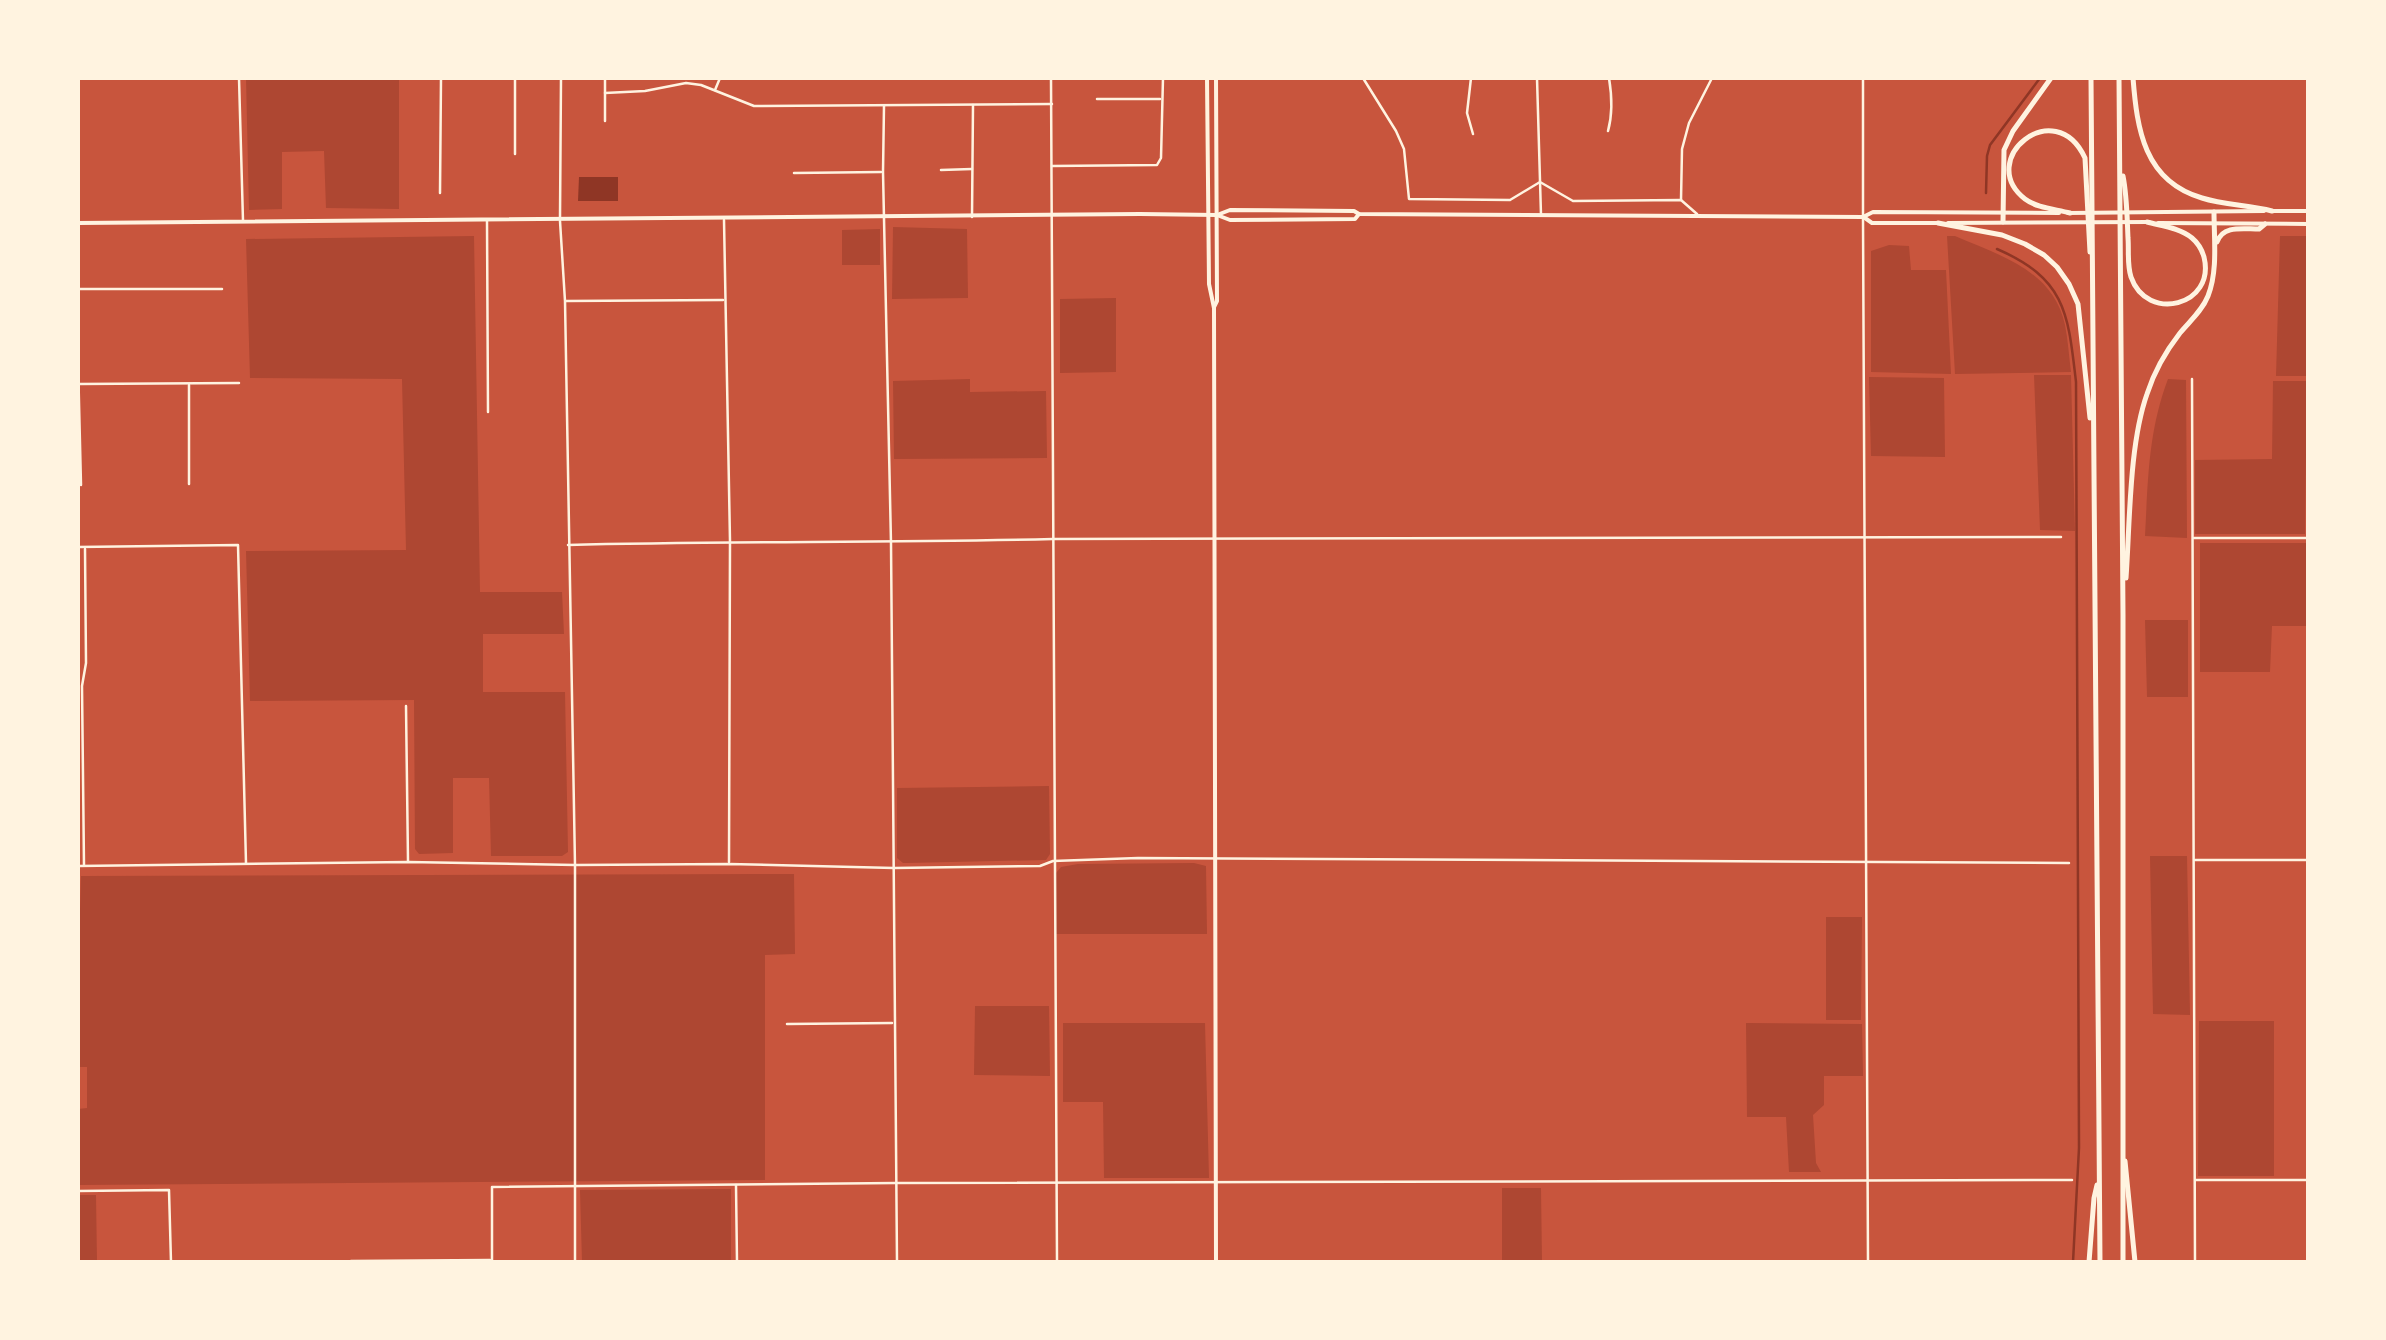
<svg xmlns="http://www.w3.org/2000/svg" width="2386" height="1340" viewBox="0 0 2386 1340" font-family="Figtree,sans-serif">
<style>
.green{fill:#ae4732}
.water{fill:#8f3625}
.lines{fill:none;stroke-linecap:round;stroke-linejoin:round}
.stream{stroke:#8f3625;stroke-width:2.5}
.minor{stroke:#fff3e0;stroke-width:2.5}
.tertiary{stroke:#fff3e0;stroke-width:2.5}
.secondary{stroke:#fff3e0;stroke-width:4}
.primary{stroke:#fff3e0;stroke-width:4}
.motorway{stroke:#fff3e0;stroke-width:5}
</style>
<rect width="100%" height="100%" fill="#c8553d"/>
<g class="green">
<polygon points="246,78 399,78 399,209 326,208 324,151 282,152 282,209 249,210"/>
<polygon points="893,227 967,229 968,298 892,299"/>
<polygon points="880,229 880,265 842,265 842,230"/>
<polygon points="474,236 480,592 562,592 564,634 483,634 483,692 565,692 568,852 562,856 491,856 489,778 453,778 453,853 419,854 415,849 414,700 250,701 246,551 406,550 402,379 250,378 246,239"/>
<path d="M1947,236H1955C2001,256 2053,270 2065,325C2068,340 2069,357 2071,372L1955,374Z"/>
<polygon points="2280,236 2308,236 2308,376 2276,376"/>
<polygon points="1889,245 1909,246 1911,270 1946,270 1951,374 1871,372 1871,251"/>
<polygon points="1116,298 1116,372 1060,373 1060,299"/>
<polygon points="2034,375 2071,375 2075,531 2040,530"/>
<polygon points="1869,377 1944,378 1945,457 1871,456"/>
<polygon points="970,379 970,392 1046,391 1047,458 894,459 893,381"/>
<path d="M2168,379L2186,380L2187,538L2145,536C2148,481 2148,432 2168,379Z"/>
<polygon points="2273,381 2308,381 2308,453 2306,454 2305,534 2195,534 2195,460 2272,459"/>
<polygon points="2200,543 2308,543 2308,626 2272,626 2270,672 2200,672"/>
<polygon points="2145,620 2188,620 2188,697 2147,697"/>
<polygon points="1049,786 1050,854 1046,860 906,863 903,863 897,858 897,788"/>
<polygon points="2150,856 2187,856 2190,1015 2153,1014"/>
<polygon points="1194,863 1206,866 1207,934 1056,934 1056,873 1061,867 1078,864"/>
<polygon points="794,874 795,954 765,955 765,1180 78,1185 78,1109 87,1108 87,1067 78,1067 78,910 80,910 81,876"/>
<polygon points="1826,917 1862,917 1861,1020 1826,1020"/>
<polygon points="975,1006 1049,1006 1050,1076 974,1075"/>
<polygon points="2199,1021 2274,1021 2274,1176 2198,1176"/>
<polygon points="1063,1023 1205,1023 1209,1178 1104,1178 1103,1102 1063,1102"/>
<polygon points="1746,1023 1862,1024 1863,1076 1824,1076 1824,1105 1813,1115 1816,1163 1821,1172 1789,1172 1786,1117 1747,1117"/>
<polygon points="1541,1188 1542,1262 1502,1262 1502,1188"/>
<polygon points="731,1189 731,1262 582,1262 580,1190"/>
<polygon points="78,1195 96,1195 97,1262 78,1262"/>
</g>
<polygon class="water" points="579,177 618,177 618,201 578,201"/>
<g class="lines">
<g class="stream">
<polyline points="1986,193 1987,156 1990,145 2040,78"/>
<path d="M1997,249C2066,279 2068,313 2076,382L2079,1148L2073,1262"/>
</g>
<g class="minor">
<polyline points="239,78 243,221"/>
<polyline points="515,78 515,154"/>
<polyline points="605,78 605,121"/>
<polyline points="1051,78 1057,1262"/>
<polyline points="1363,78 1396,131 1404,149 1409,199 1510,200 1540,182 1573,201 1681,200 1697,214"/>
<polyline points="1471,78 1467,113 1473,134"/>
<polyline points="1537,78 1541,215"/>
<polyline points="715,90 720,78"/>
<polyline points="605,93 645,91 686,83 701,85 754,106 1052,104"/>
<polyline points="1097,99 1160,99"/>
<polyline points="884,106 883,172 891,543 897,1262"/>
<path d="M1608,131C1613,113 1612,96 1609,78"/>
<polyline points="1052,166 1157,165 1161,158 1163,78"/>
<polyline points="941,170 972,169"/>
<polyline points="794,173 881,172"/>
<polyline points="440,193 441,78"/>
<polyline points="1681,200 1682,149 1689,123 1712,78"/>
<polyline points="972,217 973,105"/>
<polyline points="1863,219 1868,1262"/>
<polyline points="724,220 730,541 729,862"/>
<polyline points="487,221 488,412"/>
<polyline points="560,221 565,301 575,865 575,1262"/>
<polyline points="78,289 222,289"/>
<polyline points="566,301 723,300"/>
<polyline points="78,361 81,485"/>
<polyline points="2192,379 2195,1262"/>
<polyline points="78,384 239,383"/>
<polyline points="189,385 189,484"/>
<polyline points="2194,538 2308,538"/>
<path d="M568,545C730,541 891,543 1053,539L2061,537"/>
<polyline points="78,547 238,545 246,863"/>
<polyline points="406,706 408,861"/>
<polyline points="2195,860 2308,860"/>
<polyline points="84,865 82,686 86,663 85,549"/>
<polyline points="78,866 408,862 575,865 729,864 894,868 1040,866 1053,861 1138,858 2069,863"/>
<polyline points="787,1024 892,1023"/>
<polyline points="2196,1180 2308,1180"/>
<polyline points="736,1185 737,1262"/>
<polyline points="78,1191 169,1190 171,1262"/>
<polyline points="351,1261 490,1260"/>
<polyline points="189,1262 277,1262"/>
<polyline points="492,1262 492,1187 896,1183 2072,1180"/>
</g>
<g class="tertiary">
<polyline points="1863,216 1863,78"/>
<polyline points="560,218 561,78"/>
</g>
<g class="secondary">
<polyline points="1207,78 1209,284 1214,308 1216,1262"/>
<polyline points="1214,307 1217,301 1216,78"/>
</g>
<g class="primary">
<polyline points="2273,211 2308,211"/>
<polyline points="2068,213 2264,211"/>
<polyline points="1217,215 1230,210 1354,211 1359,214 1863,217 1873,212 2059,213"/>
<polyline points="1865,218 1872,223 1939,223"/>
<polyline points="78,223 1140,214 1217,215 1230,220 1355,219 1359,214"/>
<polyline points="1948,223 2149,222"/>
<polyline points="2158,223 2308,224"/>
</g>
<g class="motorway">
<polyline points="2091,78 2100,1262"/>
<polyline points="2119,78 2123,615 2123,1262"/>
<path d="M2133,78C2137,129 2144,181 2202,198C2224,205 2249,205 2272,211"/>
<path d="M2123,176C2127,196 2127,217 2128,238C2129,251 2127,265 2131,277C2147,323 2216,306 2204,257C2202,250 2198,243 2192,238C2180,228 2162,226 2147,222"/>
<path d="M2070,213C2055,209 2037,208 2025,199C1975,160 2055,93 2085,158L2090,252"/>
<polyline points="2003,222 2004,150 2013,131 2051,78"/>
<polyline points="1938,223 2002,235 2025,244 2044,255 2057,267 2069,284 2078,304 2090,418"/>
<path d="M2217,242C2223,225 2242,229 2259,229L2265,224"/>
<path d="M2126,578C2130,522 2129,445 2147,394C2154,372 2166,351 2180,333C2190,321 2202,311 2208,296C2218,271 2214,239 2214,212"/>
<polyline points="2125,1161 2135,1262"/>
<polyline points="2089,1262 2094,1198 2097,1185"/>
</g>
</g>
<rect width="2386" height="1340" fill="none" stroke="#fff3e0" stroke-width="160"/>
</svg>
